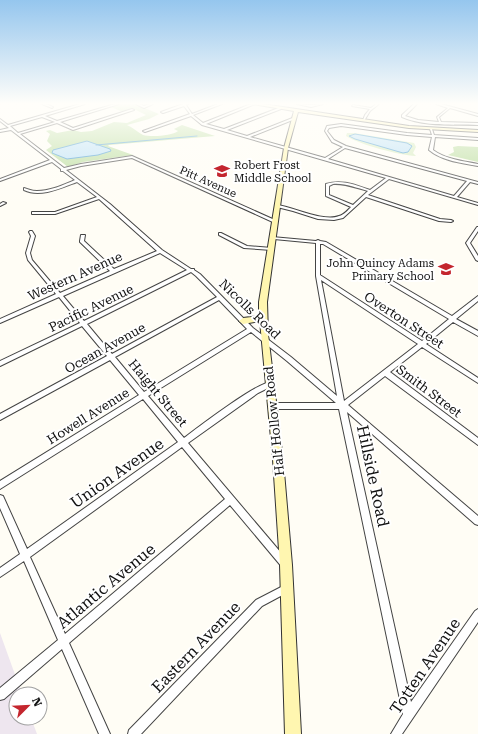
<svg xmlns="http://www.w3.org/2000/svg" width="478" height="734" viewBox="0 0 478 734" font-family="'Roboto Serif',serif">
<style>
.industrial{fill:#eee6ef}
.green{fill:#d5ebbd}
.forest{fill:#b9dc9c}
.water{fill:#b9e0f7;stroke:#3f96cf}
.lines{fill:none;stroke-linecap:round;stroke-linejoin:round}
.stream{stroke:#3f96cf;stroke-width:1}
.street-casing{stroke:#444;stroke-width:2}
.secondary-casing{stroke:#333;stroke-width:2}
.street{fill:#fff;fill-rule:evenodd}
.secondary{fill:#fff6b0;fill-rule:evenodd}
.labels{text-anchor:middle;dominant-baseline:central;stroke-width:4;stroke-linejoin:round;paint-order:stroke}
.far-poi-label{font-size:11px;fill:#111;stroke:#fff;text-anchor:start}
.far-street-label{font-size:11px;fill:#111;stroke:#fff}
.street-label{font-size:13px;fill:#111;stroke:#fff}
.near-street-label{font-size:16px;fill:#111;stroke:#fff}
</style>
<rect width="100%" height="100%" fill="#fffdf5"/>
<polygon class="industrial" points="0,633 22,694 16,694 16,718 31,718 37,734 0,734"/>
<path class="green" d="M347,133H354L414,143L416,147L413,153L416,156C398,155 361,145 346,136Z"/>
<g class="forest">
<path d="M121,104H135L159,114L149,119L127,125C130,126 141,134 143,135C151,137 172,136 178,131L174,129L182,125L215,136L109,145L108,146L133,155L83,162L68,167L46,150L52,146L47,141L50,134L46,131L50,130L57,133L73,130L81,132L92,131L114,122L127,123L146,115L136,110L123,112L111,107Z"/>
<polygon points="458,146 478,147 478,162 448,155 454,152 453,147"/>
</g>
<g class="water">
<polygon points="355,134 407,143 412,146 408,152 403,153 355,139 349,136"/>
<polygon points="87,141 110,149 111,151 98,155 67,159 52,153 53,150"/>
</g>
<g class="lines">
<polyline class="stream" points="96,145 197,136"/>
<defs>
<g id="street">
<polygon points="42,104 46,104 53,107 52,108"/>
<path d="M80,104H85L45,116L57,121L115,104H119L60,122L73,128L132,109L134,110L73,130L57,123L20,134L64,168L81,164L132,156L277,221V223H275L132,158L81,166L66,170L110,204L162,250L191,269H194V270L200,274L253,328L291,357L337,396L316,276V243L274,239H272V237L316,241L318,240L320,241L326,242L452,316L478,296V301L456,319L478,331V336L453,322L426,344L478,378V383L422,347L390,372L478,438V445L385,376L348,405L478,516V525L475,524L347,412L411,702L475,611L478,609V622L402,734H391L403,714L339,409H273L271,408L270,406L271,404L273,403H336L287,361L251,332L148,396L184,438C197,428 260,380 272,382L273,384L272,386L258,393L188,443L288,561L289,564L288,567L285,568L282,567L230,505L69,643L110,734H99L62,649L4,699L0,700V688L58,640L24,561L0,577V568L20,554L0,508V495L3,496L27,549L178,442L143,399L0,489V481L139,395L110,360L0,420V414L107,356L82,326L0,366V361L80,323L59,297L0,323V319L56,294L28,260L26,253L31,236L29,232L30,231H32L35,236L30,253L32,260L60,293L110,271L80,242V241L81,235H85L84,241L114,269L157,251L99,199L55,214H32V212H55L97,197L77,182C61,188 40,198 24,190V188C28,189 32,191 37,191C50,191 63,185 75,180L63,171H61V169L52,162L0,181V179L50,160L11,130L0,132V130L9,128L0,121V119L8,125ZM42,117L55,122L18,133L10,126ZM320,244H323L449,319L422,341L320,275ZM160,253L187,270L84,321L63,296ZM191,272L196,276L217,297L112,354L87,324ZM321,280L418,344L344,401ZM219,300L247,329L144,392L115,357ZM182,447L225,499L65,634L30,557Z"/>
<polygon points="136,104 140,104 144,106 149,104 153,104 144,108"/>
<path d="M183,104H188L186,105L192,114L218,104H222L193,115L203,123L251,104H255L206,124L224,129L281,107V109L227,130L247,136L295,117V119L250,137L325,158L343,147L332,142L325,131L327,126L341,124L407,133L432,135L430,129L431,128L432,129L434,135L478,138V140L435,137L433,150C445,159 463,161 478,164V166C462,163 442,161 429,150L432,137L407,135L341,126L329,128L327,131L334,140L346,146L478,182V184L470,182L457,197L478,203V205L389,179L368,195L440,219L451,220L453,221L451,222L439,221L366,197L343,218L334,220L318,219L293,211L277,207L276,206L278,205C295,208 324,222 339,216C344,215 348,210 351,207L326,196V184C342,179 355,185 370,190L386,178L202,125L191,116L145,132L143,131L190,114L184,106L163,113L161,112ZM345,148L467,181L454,196L328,159ZM333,184C345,183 356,188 368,191L353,205L329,195V186Z"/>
<polygon points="297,104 311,105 323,104 311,107"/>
<polygon points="376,104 379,104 370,111 364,121 363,120 365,115 370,109 352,106 353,105 371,108"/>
<path d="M414,104H417L405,116L418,120L439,122L437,117L448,108L436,104H441L478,114V116L450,108L439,117L441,122L478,123V125C453,124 425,127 402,117V115Z"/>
<polygon points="3,202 6,203 0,206 0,204"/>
<polygon points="477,227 478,227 478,231 470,243 478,256 478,261 476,260 466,243"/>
<polygon points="219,233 221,233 247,246 272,248 274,249 272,250 244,248 219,235"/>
<polygon points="287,584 290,585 291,588 290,591 262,606 141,734 128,734 129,730 256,600"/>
</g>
<polygon id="secondary" points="252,104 263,104 409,126 478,130 478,132 409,128 298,112 288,148 267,302 268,334 283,460 292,565 301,734 285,734 280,565 273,460 260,321 243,324 239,321 243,318 259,316 259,302 284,148 294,111"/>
</defs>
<use href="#street" class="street-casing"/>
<use href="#secondary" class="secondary-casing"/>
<use href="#street" class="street"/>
<use href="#secondary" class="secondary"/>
</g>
<linearGradient id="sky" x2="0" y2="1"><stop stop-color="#95c6ee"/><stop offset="0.5" stop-color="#fffefa"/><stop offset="1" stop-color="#fffefa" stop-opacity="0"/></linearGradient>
<rect width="478" height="207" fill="url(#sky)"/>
<defs>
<symbol id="school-bare" viewBox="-9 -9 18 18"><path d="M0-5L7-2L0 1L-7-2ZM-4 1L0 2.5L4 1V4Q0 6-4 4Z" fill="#c4262e" stroke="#fff" stroke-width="2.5" paint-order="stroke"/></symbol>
</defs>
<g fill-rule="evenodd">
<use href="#school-bare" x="211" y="160" width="22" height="22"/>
<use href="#school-bare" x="435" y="258" width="22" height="22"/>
</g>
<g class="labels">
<g class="far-poi-label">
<text x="234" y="165">Robert Frost<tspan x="234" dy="13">Middle School</tspan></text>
<text x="434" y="263" text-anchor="end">John Quincy Adams<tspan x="434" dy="13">Primary School</tspan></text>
</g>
<g class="far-street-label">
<text transform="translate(208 182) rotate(24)">Pitt Avenue</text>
</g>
<g class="street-label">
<text transform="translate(75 276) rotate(-24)">Western Avenue</text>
<text transform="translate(91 308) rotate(-26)">Pacific Avenue</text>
<text transform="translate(250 309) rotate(44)">Nicolls Road</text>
<text transform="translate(404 320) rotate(33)">Overton Street</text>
<text transform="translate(105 348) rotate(-29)">Ocean Avenue</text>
<text transform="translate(429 391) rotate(37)">Smith Street</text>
<text transform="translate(158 393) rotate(50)">Haight Street</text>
<text transform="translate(88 416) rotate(-32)">Howell Avenue</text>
<text transform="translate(274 421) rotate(-96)">Half Hollow Road</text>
</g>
<g class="near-street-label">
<text transform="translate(117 473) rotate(-35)">Union Avenue</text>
<text transform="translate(373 476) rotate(78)">Hillside Road</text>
<text transform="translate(106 586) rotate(-40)">Atlantic Avenue</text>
<text transform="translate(196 647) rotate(-46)">Eastern Avenue</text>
<text transform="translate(425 666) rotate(-56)">Totten Avenue</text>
</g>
</g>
<g transform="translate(28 706) rotate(66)"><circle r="19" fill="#ffffff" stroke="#a0a0a0"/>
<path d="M0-3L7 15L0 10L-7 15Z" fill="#c4262e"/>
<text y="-6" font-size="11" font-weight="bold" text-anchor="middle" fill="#111111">N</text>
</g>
</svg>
